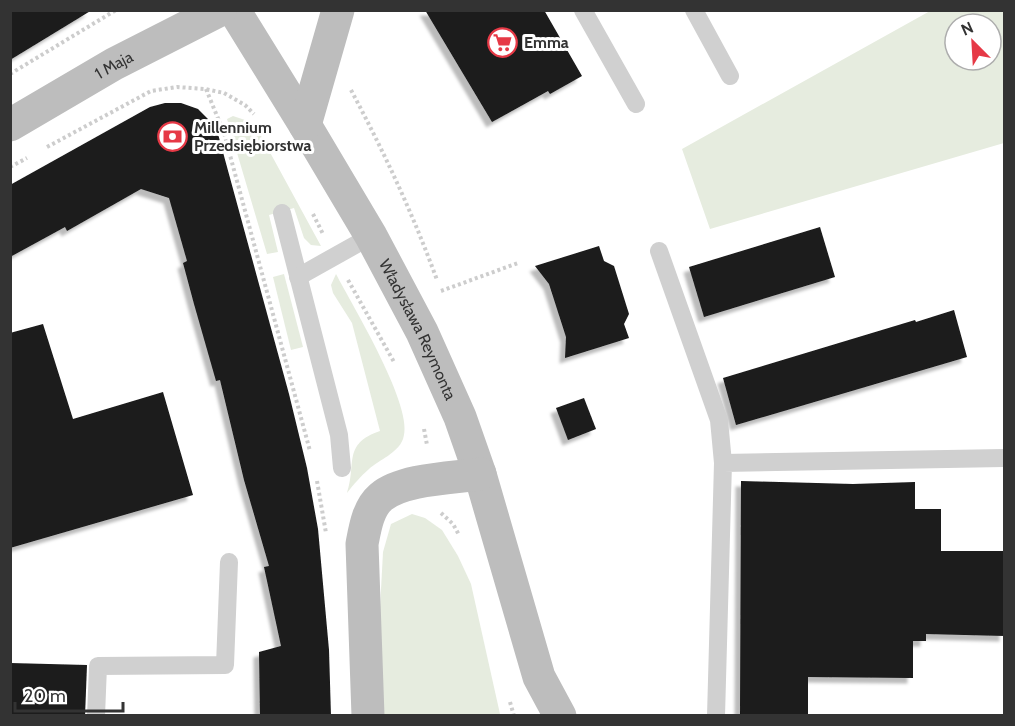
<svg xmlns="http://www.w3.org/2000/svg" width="1015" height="726" viewBox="0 0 1015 726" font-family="Cabin,sans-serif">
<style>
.green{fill:#e6ecdf;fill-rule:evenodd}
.building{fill:#1a1a1a;filter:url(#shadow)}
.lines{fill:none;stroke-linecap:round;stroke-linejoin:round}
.path{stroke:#cdcdcd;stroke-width:4;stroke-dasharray:3 3;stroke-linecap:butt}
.lane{stroke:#d0d0d0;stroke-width:18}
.secondary{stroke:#bdbdbd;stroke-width:33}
.labels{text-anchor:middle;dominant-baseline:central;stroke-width:6;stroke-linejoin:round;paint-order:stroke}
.poi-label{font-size:16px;font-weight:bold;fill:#333;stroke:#fff;text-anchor:start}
.street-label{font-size:16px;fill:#333;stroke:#fff}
</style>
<defs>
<filter id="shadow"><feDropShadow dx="-5.5" dy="5.5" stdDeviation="1.5" flood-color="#0004"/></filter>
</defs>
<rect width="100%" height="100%" fill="#fff"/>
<g class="green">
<path d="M930,11H1004V143L710,229L682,149ZM955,24H991V60H955Z"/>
<polygon points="233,116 245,120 260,134 321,246 311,245 304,238 294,208 269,215 278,252 267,254 227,119"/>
<polygon points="284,274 303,347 291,350 273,277"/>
<path d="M336,274C352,305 416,409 403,439C398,453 379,460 369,469C360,477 354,484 347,493C357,464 342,444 380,431L352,323L333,293L331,285Z"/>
<polygon points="412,514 425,518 442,530 458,556 471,584 500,714 496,716 384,716 378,646 383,552 391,524"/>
</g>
<g class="building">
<polygon points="10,10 92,10 10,60"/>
<polygon points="425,10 544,10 582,76 550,94 548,91 492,122"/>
<polygon points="165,103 181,103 198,109 210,121 218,134 289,394 307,468 318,529 329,650 331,716 260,716 259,652 281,646 264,567 269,566 244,480 220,380 216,381 194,304 183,263 187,261 169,198 141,189 67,231 65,227 10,257 10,185 150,107"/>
<polygon points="820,227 835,277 704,317 689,267"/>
<polygon points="599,246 604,261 614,266 629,314 624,324 629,338 565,358 566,337 549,284 535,266"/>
<polygon points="954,310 967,357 736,425 723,378 915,320 916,322"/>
<polygon points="43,324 73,419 163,392 193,495 10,548 10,333"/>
<polygon points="584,398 596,429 568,440 556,408"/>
<polygon points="741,481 853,484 915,482 915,509 941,509 941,551 1005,551 1005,636 926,634 926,641 913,641 913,678 808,677 808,716 740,716"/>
<polygon points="10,663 87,665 85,716 10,716"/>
</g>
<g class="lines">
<g class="path">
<polyline points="10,74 116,10"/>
<polyline points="206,89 224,133 310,451"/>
<path d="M351,90C384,152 413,214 437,280"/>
<polyline points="47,147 151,91 177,87 205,89 224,93 245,105 254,114"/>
<polyline points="10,167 27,158"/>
<polyline points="313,214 323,234"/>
<polyline points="348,280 394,362"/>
<polyline points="441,291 518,263"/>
<polyline points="424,429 427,445"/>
<polyline points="317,481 326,533"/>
<polyline points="441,513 453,524 459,535"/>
<polyline points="510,702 514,716"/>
</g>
<g class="lane">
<polyline points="583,10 636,104"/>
<polyline points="694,10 730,76"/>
<polyline points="282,213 339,435 342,468"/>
<polyline points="659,251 719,420 723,463"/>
<polyline points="298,277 371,236"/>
<polyline points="96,716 98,666 225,665 229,562"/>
<polyline points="716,716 723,463 1004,458"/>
</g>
<g class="secondary">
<path id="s1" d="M234,10L305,125L371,236L422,332L460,417L480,474L539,677L560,716"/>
<path id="s2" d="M10,125L114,64L220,10"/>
<polyline points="305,125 338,10"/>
<path d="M368,716L362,544C365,528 368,508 381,497C402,479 452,478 480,474"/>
</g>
</g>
<defs>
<symbol id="supermarket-ring" viewBox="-11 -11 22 22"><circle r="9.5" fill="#fff" stroke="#e63946" stroke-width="1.5"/><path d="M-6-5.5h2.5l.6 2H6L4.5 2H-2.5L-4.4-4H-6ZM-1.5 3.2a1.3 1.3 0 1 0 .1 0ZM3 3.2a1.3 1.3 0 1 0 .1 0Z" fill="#e63946"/></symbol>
<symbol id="bank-ring" viewBox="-11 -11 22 22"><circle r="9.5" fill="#fff" stroke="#e63946" stroke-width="1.5"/><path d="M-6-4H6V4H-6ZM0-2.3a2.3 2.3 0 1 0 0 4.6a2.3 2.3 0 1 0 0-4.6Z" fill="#e63946"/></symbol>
</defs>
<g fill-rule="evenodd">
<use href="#supermarket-ring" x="486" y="26" width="33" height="33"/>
<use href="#bank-ring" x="156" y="120" width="33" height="33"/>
</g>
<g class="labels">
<g class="poi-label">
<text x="524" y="42">Emma</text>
<text x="194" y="127">Millennium<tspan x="194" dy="18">Przedsiębiorstwa</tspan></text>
</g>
<g class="street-label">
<text stroke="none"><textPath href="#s2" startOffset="120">1 Maja</textPath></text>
<text stroke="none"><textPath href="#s1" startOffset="369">Władysława Reymonta</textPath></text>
</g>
</g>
<rect width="1015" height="726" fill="none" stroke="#333333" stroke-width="24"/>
<g transform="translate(973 42) rotate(336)"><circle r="28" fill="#ffffff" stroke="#adadad" stroke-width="1.5"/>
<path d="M0-4.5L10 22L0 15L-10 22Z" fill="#e63946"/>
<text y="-9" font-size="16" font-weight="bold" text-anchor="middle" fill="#333333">N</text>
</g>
<path d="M15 702v9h108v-9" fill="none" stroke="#333333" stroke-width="3"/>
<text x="24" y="702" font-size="18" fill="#333333" stroke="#ffffff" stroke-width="4.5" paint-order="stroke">20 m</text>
</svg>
